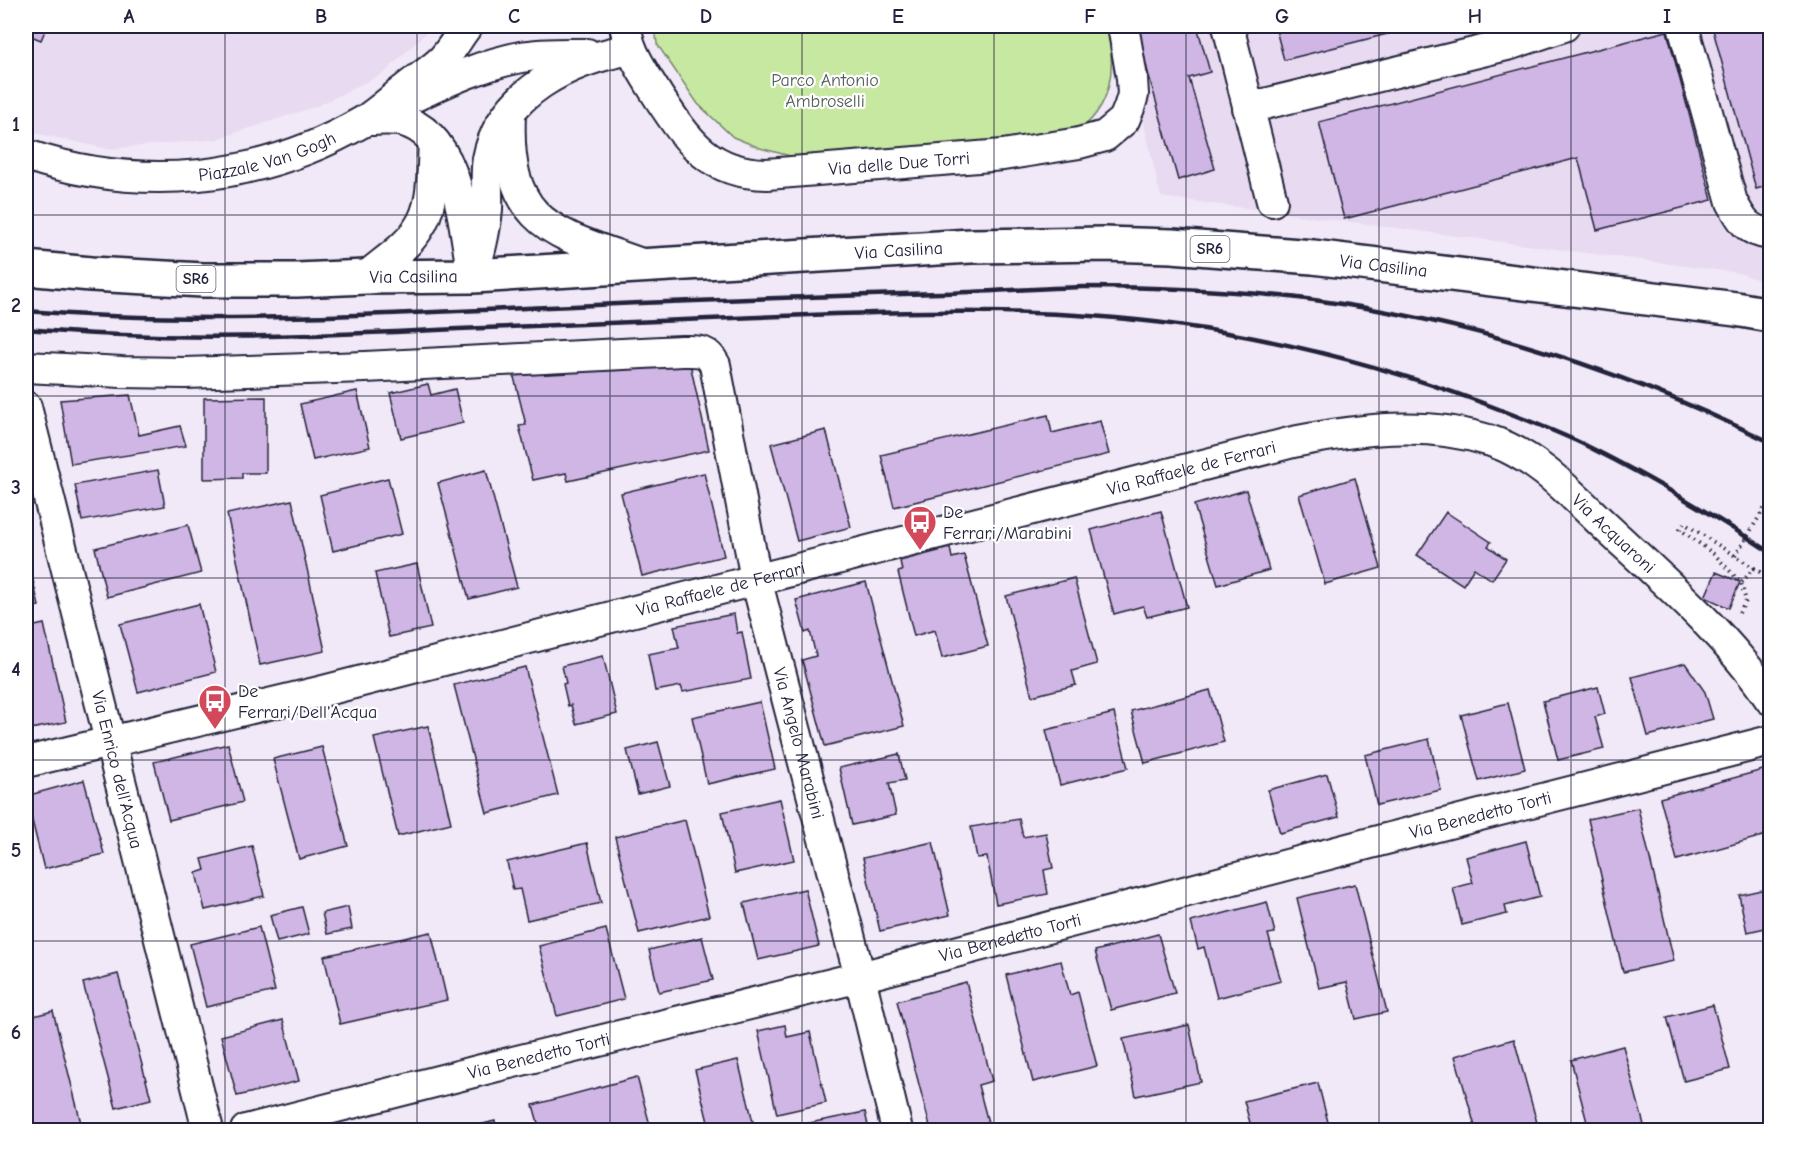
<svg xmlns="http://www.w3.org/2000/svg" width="1796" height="1156" viewBox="0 0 1796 1156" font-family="'Comic Neue',sans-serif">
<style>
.built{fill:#e7daf1}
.green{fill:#c6e8a1;stroke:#74856e;stroke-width:1.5}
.building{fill:#d0b6e4;stroke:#22223b;stroke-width:1.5}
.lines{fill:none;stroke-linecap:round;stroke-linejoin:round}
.minor-casing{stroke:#22223b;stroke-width:34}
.major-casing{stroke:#22223b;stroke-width:38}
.path{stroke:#22223b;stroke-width:4;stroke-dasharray:1.5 4.5;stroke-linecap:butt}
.minor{stroke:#fff;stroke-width:30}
.major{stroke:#fff;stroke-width:33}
.rail{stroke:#22223b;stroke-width:4.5}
.path-bridge{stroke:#22223b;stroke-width:4;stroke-dasharray:1.5 4.5;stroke-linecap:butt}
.grid{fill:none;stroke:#22223b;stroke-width:1.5;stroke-opacity:0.55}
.labels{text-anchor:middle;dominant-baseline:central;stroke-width:4.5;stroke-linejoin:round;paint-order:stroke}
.shield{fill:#fff;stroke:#646476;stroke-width:1.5}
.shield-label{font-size:16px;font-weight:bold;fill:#22223b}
.park-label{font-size:18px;fill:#535d5a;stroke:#fff}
.street-label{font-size:18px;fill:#22223b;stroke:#fff}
.poi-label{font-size:18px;fill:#22223b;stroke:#fff;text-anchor:start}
.neatline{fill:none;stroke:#22223b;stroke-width:2}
.grid-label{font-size:20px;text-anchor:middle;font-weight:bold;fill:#22223b}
</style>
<rect width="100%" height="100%" fill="#f1e9f7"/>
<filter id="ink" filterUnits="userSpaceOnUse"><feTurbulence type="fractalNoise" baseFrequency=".0167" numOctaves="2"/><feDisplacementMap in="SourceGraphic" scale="12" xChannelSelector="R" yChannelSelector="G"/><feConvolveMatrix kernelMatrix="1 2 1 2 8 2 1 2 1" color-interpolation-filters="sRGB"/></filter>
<g filter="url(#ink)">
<g class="built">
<polygon points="26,26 433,26 384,73 317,106 217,139 108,149 26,131"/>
<polygon points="1121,26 1770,26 1770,284 1739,273 1161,197"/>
</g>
<path class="green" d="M655,26H1106C1117,66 1113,110 1073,134C1065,139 1052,141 1042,144L794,157L760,148L733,137L698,104L657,44Z"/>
<g class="building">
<polygon points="27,26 47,26 41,40 26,34"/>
<polygon points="1135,26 1197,26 1210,72 1189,78 1215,169 1178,180"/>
<polygon points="1275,26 1419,26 1284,60"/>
<polygon points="1712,26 1770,26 1770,185 1756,189"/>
<polygon points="1667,31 1712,200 1597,230 1578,158 1344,219 1319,122"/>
<polygon points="689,359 709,450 568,481 566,473 533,480 519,426 526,425 511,365"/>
<polygon points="428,384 431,395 455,389 463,423 401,438 390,393"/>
<polygon points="357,391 370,447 313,460 300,404"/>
<polygon points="130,395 139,435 180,426 186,446 71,464 60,400"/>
<polygon points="266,397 266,473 242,473 242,478 204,479 204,398"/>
<polygon points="1048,415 1052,433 1100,421 1109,454 894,507 881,455"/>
<polygon points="826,430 851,527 797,541 771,444"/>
<polygon points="158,470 165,506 82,521 75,485"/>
<polygon points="486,470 517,587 469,599 438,483"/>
<polygon points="704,473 724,556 642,576 621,493"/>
<polygon points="388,478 402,534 333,551 320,495"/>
<polygon points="1355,478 1381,568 1325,584 1299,495"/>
<polygon points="1246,490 1269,570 1218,585 1194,505"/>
<polygon points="292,500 325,651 260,665 227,514"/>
<polygon points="1161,511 1187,607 1147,617 1143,606 1114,614 1091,530"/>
<polygon points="1446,512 1491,542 1488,546 1506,559 1492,580 1474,568 1463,585 1417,555"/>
<polygon points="188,525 201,573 107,597 95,548"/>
<polygon points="950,548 952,558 964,555 988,646 942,658 935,630 914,636 898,572 902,571 900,561"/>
<polygon points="26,551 39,606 26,609"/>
<polygon points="417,564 431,628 389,637 375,573"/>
<polygon points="1716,572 1740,582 1729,608 1705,597"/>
<polygon points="1074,578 1097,664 1072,671 1076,685 1032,696 1006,596"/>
<polygon points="866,582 904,726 825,746 802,660 816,656 810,631 805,633 796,600"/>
<polygon points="199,604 216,672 138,692 120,624"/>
<polygon points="734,614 737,633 742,632 751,679 683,692 681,686 655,691 648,654 679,648 674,626"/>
<polygon points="44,624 66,722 26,730 26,628"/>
<polygon points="603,656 617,714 576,724 571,705 568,706 563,684 566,683 562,666"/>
<polygon points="1685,663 1705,692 1713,719 1648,736 1632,677"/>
<polygon points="525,667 558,795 487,813 454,685"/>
<polygon points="1598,687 1605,714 1595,717 1604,749 1558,760 1543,701"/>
<polygon points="1210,690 1224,742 1145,763 1131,711"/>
<polygon points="760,702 775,769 707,784 692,717"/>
<polygon points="1508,703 1525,769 1479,781 1461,715"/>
<polygon points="1114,713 1128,768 1060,785 1046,730"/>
<polygon points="428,726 451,823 398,836 374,738"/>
<polygon points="1429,739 1441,790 1377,805 1365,755"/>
<polygon points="658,742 670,786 638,794 627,750"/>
<polygon points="228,744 243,802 169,820 154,762"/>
<polygon points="322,747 348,846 299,859 273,759"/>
<polygon points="899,754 905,780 889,783 896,815 852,825 839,768"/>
<polygon points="1770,768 1770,834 1677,860 1660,798"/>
<polygon points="1327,774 1339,817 1280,833 1268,790"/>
<polygon points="84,780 104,854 44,869 26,796"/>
<polygon points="780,799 794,860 735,873 722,812"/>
<polygon points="1638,808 1674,961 1623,972 1588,819"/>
<polygon points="1019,819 1023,837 1046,833 1053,868 1044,870 1048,894 996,904 987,857 977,858 971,827"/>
<polygon points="685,820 709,916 639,933 615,837"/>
<polygon points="1526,841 1540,897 1505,906 1507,914 1462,925 1453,888 1473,883 1466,857"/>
<polygon points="933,842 950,915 880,931 863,858"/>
<polygon points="587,843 601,903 527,920 520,889 513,890 507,862"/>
<polygon points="252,846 264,896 205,910 196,873 205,870 202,859"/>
<polygon points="1355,884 1387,1012 1356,1019 1347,982 1319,988 1297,898"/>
<polygon points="1770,888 1770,927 1747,932 1739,895"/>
<polygon points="805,889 819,946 758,960 744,903"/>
<polygon points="1267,902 1275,933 1268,934 1281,981 1217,998 1204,947 1198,949 1191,922"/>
<polygon points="302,907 309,934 277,942 270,915"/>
<polygon points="348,907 352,929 327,934 322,913"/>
<polygon points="259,927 275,991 206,1007 190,944"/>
<polygon points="606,929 624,999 557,1016 539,946"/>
<polygon points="431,932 447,1000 340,1024 324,956"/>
<polygon points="1158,934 1175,993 1111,1010 1095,951"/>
<polygon points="702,937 713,980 659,992 649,950"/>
<polygon points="1061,961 1070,995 1078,992 1097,1066 1033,1082 1006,975"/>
<polygon points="118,974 151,1099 116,1108 83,983"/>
<polygon points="966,982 992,1081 978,1085 990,1130 931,1130 897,1001"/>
<polygon points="1770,986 1770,1007 1765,987"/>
<polygon points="1713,1005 1730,1069 1684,1081 1667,1017"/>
<polygon points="53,1011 82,1127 67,1130 26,1130 26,1018"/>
<polygon points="283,1020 299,1081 237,1096 221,1036"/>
<polygon points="785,1025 787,1037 810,1032 826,1103 777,1114 758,1031"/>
<polygon points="1189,1025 1201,1082 1136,1096 1123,1039"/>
<polygon points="1514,1039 1539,1130 1476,1130 1455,1056"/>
<polygon points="1623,1046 1644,1125 1625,1130 1589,1130 1571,1060"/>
<polygon points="738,1060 755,1130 710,1130 695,1070"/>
<polygon points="637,1077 650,1125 630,1130 540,1130 533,1105"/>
<polygon points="1318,1083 1330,1130 1252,1130 1244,1101"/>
<polygon points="865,1112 869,1130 800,1130 799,1125"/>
<polygon points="495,1121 498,1130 459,1130"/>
<polygon points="1432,1125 1434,1130 1408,1130"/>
<polygon points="394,1126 395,1130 373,1130"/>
</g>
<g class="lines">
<defs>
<g id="minor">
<path id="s1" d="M625,26C627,33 628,41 631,48C637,64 649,81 658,96C687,140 709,174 767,174L1003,155L1079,143L1105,136L1124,120L1129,108L1133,95L1132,78L1123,26"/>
<polyline points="1228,26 1272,201"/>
<path d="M1683,26L1732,202C1742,221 1747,231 1770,234"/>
<path d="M415,96C449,80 484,64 521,57C543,53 566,54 587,54"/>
<polyline points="1248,108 1511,44 1564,26"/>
<path d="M510,114C505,227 553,232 644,265"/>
<path d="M366,120C378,120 391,118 403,121C457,135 463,219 471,264"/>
<path id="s2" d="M26,155C140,193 259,182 364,121C378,112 391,100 404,90C416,80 432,70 443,59C452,49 459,36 467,26"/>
<path d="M473,276C479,254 485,232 487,209C488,193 485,175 488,159C501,92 570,60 631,49"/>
<path d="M366,277C383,262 406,248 418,229C435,205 432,170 434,142"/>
<path id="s3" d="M26,367L122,372L185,373L365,367L682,351C698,351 707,349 715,365L756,579L860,977L897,1130"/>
<path id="s4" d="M26,407L208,1130"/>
<path id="s5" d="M26,762L323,691L1293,442C1359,429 1426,420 1491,441C1537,456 1573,496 1607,528C1663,580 1728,636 1770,699"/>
<path id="s6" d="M246,1130L493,1067L860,977L1382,840L1770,741"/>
</g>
<g id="major">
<path id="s7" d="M26,268L91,274L203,280H297L366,277L473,276L971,246L1103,244L1172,246L1248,252L1313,257L1736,309L1770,315"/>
</g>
</defs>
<use href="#minor" class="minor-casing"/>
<use href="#major" class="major-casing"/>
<g class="path">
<polyline points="1754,568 1770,579"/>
<polyline points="1739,613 1746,601 1741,583 1715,555 1680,529 1684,523 1754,568 1741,583"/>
</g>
<use href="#minor" class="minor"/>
<use href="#major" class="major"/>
<g class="rail">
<path d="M26,311C186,324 345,316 505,309C651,302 796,297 941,293C988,292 1036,288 1083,287C1160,287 1238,290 1314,300C1473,321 1627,372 1770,442"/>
<path d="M26,329C170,342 314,336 458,329C566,324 674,320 782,316C914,311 1047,307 1178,325C1283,340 1384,366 1483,403C1517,416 1551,429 1583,444C1648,476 1710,513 1770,552"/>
</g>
<polyline class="path-bridge" points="1735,556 1770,499"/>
</g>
</g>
<path class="grid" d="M225,26V1130M417,26V1130M610,26V1130M802,26V1130M994,26V1130M1186,26V1130M1379,26V1130M1571,26V1130M26,215H1770M26,396H1770M26,578H1770M26,760H1770M26,941H1770"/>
<defs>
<symbol id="bus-pin" viewBox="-11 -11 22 30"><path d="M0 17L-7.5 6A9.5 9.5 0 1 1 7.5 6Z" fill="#d1495b" stroke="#fff"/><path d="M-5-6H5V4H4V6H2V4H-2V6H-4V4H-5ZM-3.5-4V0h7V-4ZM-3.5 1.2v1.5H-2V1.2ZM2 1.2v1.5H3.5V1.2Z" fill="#fff"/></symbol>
</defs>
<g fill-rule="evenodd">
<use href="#bus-pin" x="901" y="503" width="38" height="52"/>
<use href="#bus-pin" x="196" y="682" width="38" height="52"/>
</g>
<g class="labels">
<g class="shield">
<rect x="1190.5" y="236" width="39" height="26" rx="4.5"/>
<rect x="176.5" y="266" width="39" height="26" rx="4.5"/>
</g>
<g class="shield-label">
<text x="1210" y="249">SR6</text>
<text x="196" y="279">SR6</text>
</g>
<g class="park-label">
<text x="825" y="80">Parco Antonio<tspan x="825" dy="21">Ambroselli</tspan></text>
</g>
<g class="street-label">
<text stroke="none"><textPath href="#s2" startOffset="246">Piazzale Van Gogh</textPath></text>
<text stroke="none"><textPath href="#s1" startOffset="352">Via delle Due Torri</textPath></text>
<text stroke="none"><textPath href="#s7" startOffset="874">Via Casilina</textPath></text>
<text stroke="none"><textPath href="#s7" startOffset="1360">Via Casilina</textPath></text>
<text stroke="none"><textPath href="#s7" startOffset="388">Via Casilina</textPath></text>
<text stroke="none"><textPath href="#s5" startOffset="1202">Via Raffaele de Ferrari</textPath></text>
<text stroke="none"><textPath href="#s5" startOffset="1662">Via Acquaroni</textPath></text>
<text stroke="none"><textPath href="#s5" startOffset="716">Via Raffaele de Ferrari</textPath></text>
<text stroke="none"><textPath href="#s3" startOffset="1083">Via Angelo Marabini</textPath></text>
<text stroke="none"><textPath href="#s4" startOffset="374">Via Enrico dell'Acqua</textPath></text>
<text stroke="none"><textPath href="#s6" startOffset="1274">Via Benedetto Torti</textPath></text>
<text stroke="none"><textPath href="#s6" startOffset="788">Via Benedetto Torti</textPath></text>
<text stroke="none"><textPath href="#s6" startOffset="302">Via Benedetto Torti</textPath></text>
</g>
<g class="poi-label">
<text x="943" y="512">De<tspan x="943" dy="21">Ferrari/Marabini</tspan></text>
<text x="238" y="691">De<tspan x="238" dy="21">Ferrari/Dell'Acqua</tspan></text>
</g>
</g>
<rect width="1796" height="1156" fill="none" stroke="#fff" stroke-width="66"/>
<rect x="33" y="33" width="1730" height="1090" class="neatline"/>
<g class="grid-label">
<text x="129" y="23">A</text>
<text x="321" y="23">B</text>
<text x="514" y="23">C</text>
<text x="706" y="23">D</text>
<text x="898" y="23">E</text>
<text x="1090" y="23">F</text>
<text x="1282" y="23">G</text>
<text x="1475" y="23">H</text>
<text x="1667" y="23">I</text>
<text x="16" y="131">1</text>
<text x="16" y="312">2</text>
<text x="16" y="494">3</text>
<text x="16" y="676">4</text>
<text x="16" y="857">5</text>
<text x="16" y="1039">6</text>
</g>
</svg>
